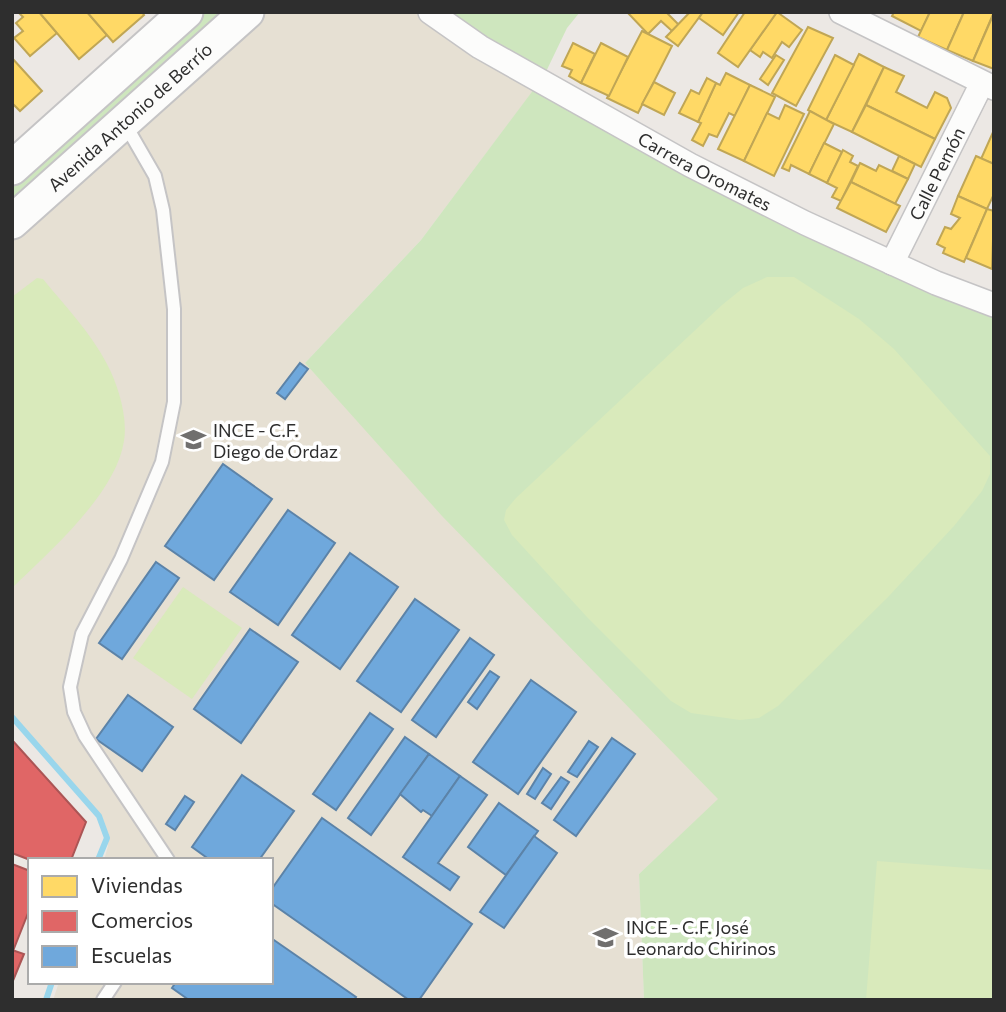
<svg xmlns="http://www.w3.org/2000/svg" width="1006" height="1012" viewBox="0 0 1006 1012" font-family="Commissioner,sans-serif">
<style>
.education{fill:#e6e0d3}
.green{fill:#cee6be}
.pitch{fill:#d9eabb}
.homes{fill:#ffd966;stroke:#c0a655;stroke-width:2}
.shops{fill:#e06666;stroke:#ab5555;stroke-width:2}
.schools{fill:#6fa8dc;stroke:#5c83a8;stroke-width:2}
.lines{fill:none;stroke-linecap:round;stroke-linejoin:round}
.stream{stroke:#99d6ec;stroke-width:6}
.lane-casing{stroke:#c5c4c5;stroke-width:16}
.street-casing{stroke:#c5c4c5;stroke-width:26}
.secondary-casing{stroke:#c5c4c5;stroke-width:37}
.lane{stroke:#fcfcfb;stroke-width:12}
.street{stroke:#fcfcfb;stroke-width:23}
.secondary{stroke:#fcfcfb;stroke-width:33}
.labels{text-anchor:middle;dominant-baseline:central;stroke-width:7;stroke-linejoin:round;paint-order:stroke}
.street-label{font-size:18px;fill:#2e2e2e;stroke:#fff}
.poi-label{font-size:18px;fill:#2e2e2e;stroke:#fff;text-anchor:start}
</style>
<rect width="100%" height="100%" fill="#ece8e4"/>
<polygon class="education" points="250,12 425,12 539,83 421,240 305,363 539,613 719,799 639,874 644,1000 53,1000 59,982 271,982 271,860 104,860 108,846 99,817 12,717 12,226"/>
<g class="green">
<polygon points="186,12 247,12 12,222 12,168"/>
<polygon points="434,12 580,12 567,28 542,80"/>
<polygon points="540,81 994,305 994,1000 644,1000 639,874 718,799 442,516 305,363 421,240"/>
</g>
<g class="pitch">
<polygon points="767,277 794,277 859,319 894,349 990,456 990,474 982,491 954,526 888,597 778,706 759,718 740,720 691,713 671,701 587,617 512,535 504,520 506,510 516,498 722,305 743,288"/>
<path d="M37,278L43,279C65,306 91,333 107,364C118,385 128,417 124,441C116,494 49,552 12,588V297Z"/>
<polygon points="183,587 242,628 192,699 133,658"/>
<polygon points="877,861 994,870 994,1000 866,1000"/>
</g>
<g class="homes">
<polygon points="18,12 39,12 57,33 30,56 14,38 23,31 16,23 23,17"/>
<polygon points="39,12 87,12 107,35 79,59"/>
<polygon points="87,12 142,12 144,15 113,42"/>
<polygon points="627,12 666,12 679,25 672,31 661,21 648,34"/>
<polygon points="690,12 703,12 678,46 666,37"/>
<polygon points="703,12 739,12 723,35 699,18"/>
<polygon points="777,12 802,30 789,47 782,42 772,58 763,52 760,57 750,50"/>
<polygon points="777,12 738,67 718,53 745,12"/>
<polygon points="894,12 930,12 921,31 892,16"/>
<polygon points="930,12 964,12 947,50 918,37"/>
<polygon points="964,12 994,12 973,61 947,50"/>
<polygon points="994,13 994,69 973,61"/>
<polygon points="808,27 833,38 796,106 772,93"/>
<polygon points="642,31 672,46 638,113 607,98"/>
<polygon points="573,43 595,54 581,83 569,76 572,70 562,66"/>
<polygon points="601,43 628,57 609,96 581,83"/>
<polygon points="859,54 884,67 852,132 826,120"/>
<polygon points="776,55 784,60 768,85 760,79"/>
<polygon points="835,55 854,65 826,120 808,110"/>
<polygon points="12,58 42,91 20,111 12,103"/>
<polygon points="884,67 904,76 896,92 927,108 935,92 947,98 951,108 935,139 866,105"/>
<polygon points="726,73 750,85 735,116 729,113 717,137 709,134 703,146 692,140 701,123 698,122 716,83 720,85"/>
<polygon points="707,78 716,83 698,122 679,113 691,90 699,94"/>
<polygon points="654,82 675,93 664,115 642,104"/>
<polygon points="750,85 775,97 744,161 718,149"/>
<polygon points="785,105 804,114 774,176 744,161 767,113 779,119"/>
<polygon points="866,105 935,139 921,167 852,132"/>
<polygon points="810,111 834,124 809,174 791,165 789,171 782,168"/>
<polygon points="994,130 994,164 981,159"/>
<polygon points="824,143 842,152 827,183 809,174"/>
<polygon points="843,150 853,156 850,162 858,166 841,201 832,197 837,188 827,183"/>
<polygon points="899,156 915,164 908,179 892,171"/>
<polygon points="976,156 994,164 994,194 987,209 958,196"/>
<polygon points="860,163 876,171 879,165 908,179 895,204 851,182"/>
<polygon points="851,182 900,206 886,232 837,208"/>
<polygon points="958,196 987,209 964,262 943,253 945,248 937,244 945,227 951,229 960,218 951,214"/>
<polygon points="987,209 994,211 992,269 966,258"/>
</g>
<g class="shops">
<polygon points="12,740 86,822 71,860 30,860 12,853"/>
<polygon points="12,864 30,871 30,908 13,951"/>
<polygon points="12,950 24,954 12,983"/>
</g>
<g class="schools">
<polygon points="300,363 308,369 285,399 277,393"/>
<polygon points="223,464 272,499 214,580 165,546"/>
<polygon points="288,510 335,543 278,625 230,592"/>
<polygon points="350,553 398,587 340,669 292,635"/>
<polygon points="156,562 179,578 122,659 99,643"/>
<polygon points="415,599 459,630 401,712 357,681"/>
<polygon points="250,629 298,662 241,743 194,709"/>
<polygon points="470,638 494,655 436,737 412,720"/>
<polygon points="490,671 499,677 477,709 468,702"/>
<polygon points="531,680 576,712 518,794 473,762"/>
<polygon points="128,695 173,727 142,771 96,739"/>
<polygon points="370,713 393,729 336,810 313,794"/>
<polygon points="405,737 429,754 371,835 348,818"/>
<polygon points="612,738 635,754 576,836 554,820"/>
<polygon points="589,741 598,747 577,777 568,772"/>
<polygon points="429,754 460,776 432,816 423,810 421,812 400,794"/>
<polygon points="543,768 551,774 535,799 527,794"/>
<polygon points="242,775 294,811 259,860 210,860 192,847"/>
<polygon points="460,776 487,795 438,863 459,877 450,890 403,857"/>
<polygon points="561,777 569,782 551,809 542,803"/>
<polygon points="185,796 194,802 175,830 166,824"/>
<polygon points="499,803 538,831 506,875 468,847"/>
<polygon points="322,818 472,924 419,1000 409,1000 271,903 271,890"/>
<polygon points="534,836 557,853 504,928 480,912"/>
<polygon points="271,938 356,997 354,1000 189,1000 172,988 176,982 271,982"/>
</g>
<g class="lines">
<g class="stream">
<polyline points="12,717 99,816 107,838 98,860"/>
<polyline points="46,1000 52,982"/>
</g>
<defs>
<g id="lane">
<polyline points="125,124 155,176 163,210 174,309 174,402 162,462 121,559 82,634 70,687 74,712 85,736 168,860"/>
<polyline points="103,1000 115,982"/>
</g>
<g id="street">
<path id="s1" d="M430,12L480,47L690,165L805,223L936,283L994,305"/>
<polyline points="841,12 994,88"/>
<path id="s2" d="M892,263L982,83"/>
</g>
<g id="secondary">
<polyline points="12,168 186,12"/>
<path id="s3" d="M12,222L247,12"/>
</g>
</defs>
<use href="#lane" class="lane-casing"/>
<use href="#street" class="street-casing"/>
<use href="#secondary" class="secondary-casing"/>
<use href="#lane" class="lane"/>
<use href="#street" class="street"/>
<use href="#secondary" class="secondary"/>
</g>
<defs>
<symbol id="university-bare" viewBox="-9 -9 18 18"><path d="M0-5L7-2L0 1L-7-2ZM-4 1L0 2.5L4 1V4Q0 6-4 4Z" fill="#706f6e" stroke="#fff" stroke-width="2.5" paint-order="stroke"/></symbol>
</defs>
<g fill-rule="evenodd">
<use href="#university-bare" x="176" y="422" width="35" height="35"/>
<use href="#university-bare" x="588" y="920" width="35" height="35"/>
</g>
<g class="labels">
<g class="street-label">
<text stroke="none"><textPath href="#s3" startOffset="158">Avenida Antonio de Berrío</textPath></text>
<text stroke="none"><textPath href="#s1" startOffset="318">Carrera Oromates</textPath></text>
<text stroke="none"><textPath href="#s2" startOffset="100">Calle Pemón</textPath></text>
</g>
<g class="poi-label">
<text x="213" y="430">INCE - C.F.<tspan x="213" dy="21">Diego de Ordaz</tspan></text>
<text x="626" y="927">INCE - C.F. José<tspan x="626" dy="21">Leonardo Chirinos</tspan></text>
</g>
</g>
<rect width="1006" height="1012" fill="none" stroke="#2e2e2e" stroke-width="28"/>
<rect x="28" y="858" width="245" height="126" fill="#ffffff" stroke="#ababab" stroke-width="2"/>
<rect x="42" y="876" width="35" height="21" fill="#ffd966" stroke="#ababab" stroke-width="2"/>
<text x="91" y="893" font-size="21" fill="#2e2e2e">Viviendas</text>
<rect x="42" y="911" width="35" height="21" fill="#e06666" stroke="#ababab" stroke-width="2"/>
<text x="91" y="928" font-size="21" fill="#2e2e2e">Comercios</text>
<rect x="42" y="946" width="35" height="21" fill="#6fa8dc" stroke="#ababab" stroke-width="2"/>
<text x="91" y="963" font-size="21" fill="#2e2e2e">Escuelas</text>
</svg>
